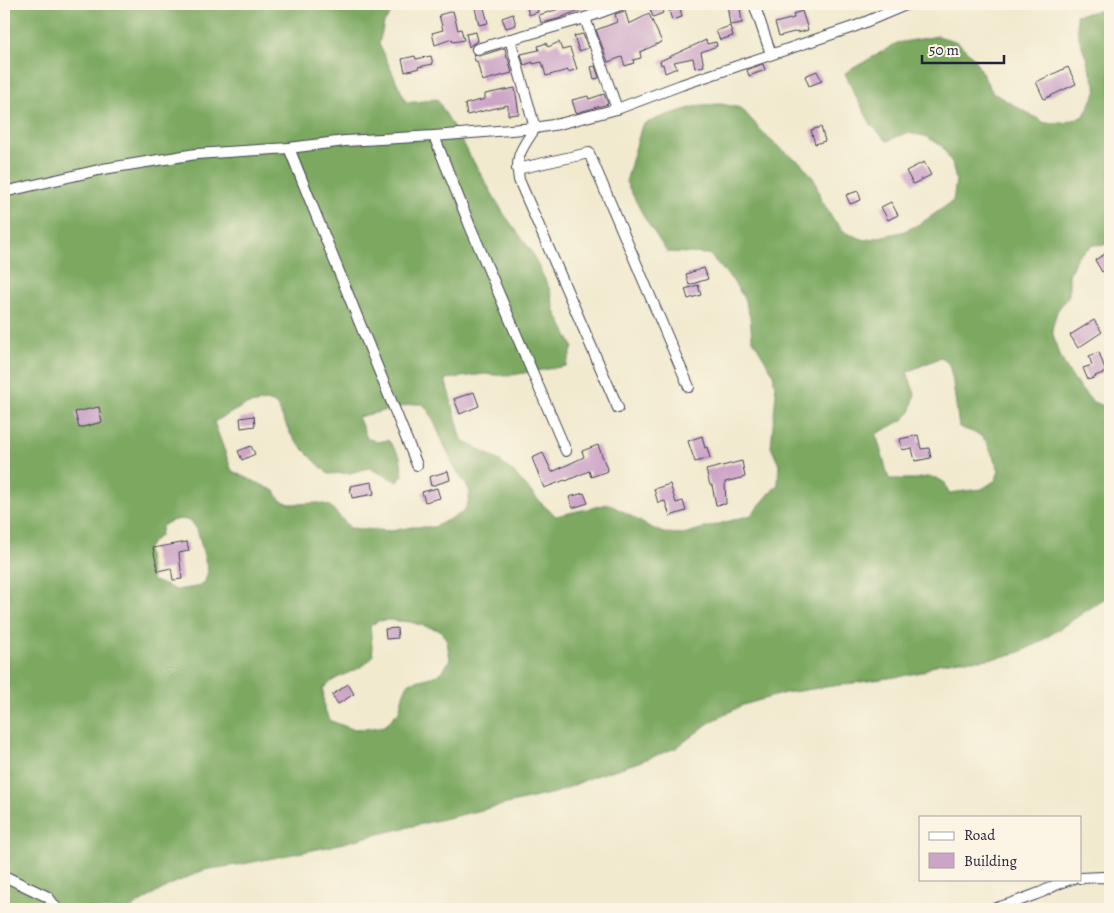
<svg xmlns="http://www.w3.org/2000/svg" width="1114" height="913" viewBox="0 0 1114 913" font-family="Alegreya,serif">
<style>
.forest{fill:#7ba861;stroke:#4e654e;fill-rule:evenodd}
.building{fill:#cca4c8}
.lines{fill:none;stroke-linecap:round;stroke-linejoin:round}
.minor-casing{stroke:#414051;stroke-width:12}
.minor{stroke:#fff;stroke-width:10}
</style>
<rect width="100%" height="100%" fill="#fcf5e5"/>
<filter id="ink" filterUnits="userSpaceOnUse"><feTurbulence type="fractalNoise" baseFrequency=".02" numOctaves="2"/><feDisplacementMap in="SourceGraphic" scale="10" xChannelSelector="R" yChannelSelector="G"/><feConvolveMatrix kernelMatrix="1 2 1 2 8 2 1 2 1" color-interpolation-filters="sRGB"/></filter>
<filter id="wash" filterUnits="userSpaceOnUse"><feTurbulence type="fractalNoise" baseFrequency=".0096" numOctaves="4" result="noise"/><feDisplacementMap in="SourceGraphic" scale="20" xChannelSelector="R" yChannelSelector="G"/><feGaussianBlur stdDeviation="1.12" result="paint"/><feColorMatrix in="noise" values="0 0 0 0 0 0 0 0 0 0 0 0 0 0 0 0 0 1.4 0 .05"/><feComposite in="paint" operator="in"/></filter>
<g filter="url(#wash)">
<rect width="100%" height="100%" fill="#f1eacf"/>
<path class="forest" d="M4,4H398L384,23L379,44L406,102C417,103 426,100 437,99L504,214L531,251L550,290L555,311L573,347L566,366L506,376L485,374L445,379L462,440L498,460L514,473L541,503L556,516L608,504L626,513L644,524L663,533L683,534L751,515L778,484L779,465L771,447L776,393L773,374L752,338L750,317L744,298L733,281L709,254L667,252L644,217L626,182L642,125L661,117L700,105L721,104L741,108L769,139L784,151L801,163L814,179L821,199L832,218L846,233L865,240L902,232L920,224L953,201L956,181L952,163L942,146L925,136L906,133L887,141L872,126L853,91L845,73L897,43L938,36L958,42L973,57L993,93L1045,123H1065L1084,116L1097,90L1078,34L1076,15L1097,11L1110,13V244L1093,245L1077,256L1069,275V295L1057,311L1052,330L1058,352L1068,371L1079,387L1093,402L1110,408V595L1038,643L1020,652L1001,657L981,660H960L938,664L921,672L902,676L785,693L743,705L709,723L676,748L636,763L595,776L558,792L366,837L328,847L243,864L204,870L168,886L129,909H4ZM942,357L949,365L952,376L959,427L978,434L986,441L999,470L996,480L982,489L949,493L945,483L937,478L926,477L916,479H889L876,434L903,420L910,413L915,394L907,372ZM266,401L276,404L291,435L297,443L328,474L350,473L369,468L398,482L403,475L400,456L388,440L377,442L367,438L358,417L413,404H423L430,413L453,465L465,483L470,492L468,502L464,512L434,527H412L391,531L350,528L330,506L320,503L290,504L280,500L275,491L232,471L214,422L245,405ZM181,519L191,521L197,529L208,571L205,582L196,587L176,590L152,580L147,550L152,542L160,536L162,526L171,521ZM389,620L410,622L439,630L446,637L450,659L445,668L438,675L409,683L404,692L399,711L385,726L373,728L352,729L331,721L324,709L323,689C337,672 360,674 373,656L370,626L378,621Z"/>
<g id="blocks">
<g class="building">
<polygon points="474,4 483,4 488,23 479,25"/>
<polygon points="526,4 536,4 538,12 529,15"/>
<polygon points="557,4 593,4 558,19 541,23 539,15 559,9"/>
<polygon points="648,4 660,4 663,13 653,17"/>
<polygon points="727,4 739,4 740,7 742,23 730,25"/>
<polygon points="680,8 682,17 672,20 669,11"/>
<polygon points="453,11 458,30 461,29 464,40 453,42 452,39 435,45 432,33 443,30 439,15"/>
<polygon points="625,11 629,24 649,14 662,42 640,52 641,58 633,60 634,63 625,66 622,57 608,62 596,30 617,22 615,14"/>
<polygon points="802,11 808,30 798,33 798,31 779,36 775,23 794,18 793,14"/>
<polygon points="513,14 516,25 506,28 502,18"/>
<polygon points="730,26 733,36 720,40 716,31"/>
<polygon points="476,32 478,41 472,44 469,47 466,34"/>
<polygon points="583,34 588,48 579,51 574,36"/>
<polygon points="706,40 707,44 716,42 717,46 701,52 704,66 695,68 693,58 674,62 677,68 665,73 663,64 661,65 660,61"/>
<polygon points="559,42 562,50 570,48 577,69 568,72 568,70 546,76 542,62 533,64 533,62 524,65 521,54 539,50 538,46 546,43 548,47"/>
<polygon points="505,48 507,58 508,58 512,73 482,81 477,61 475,61 473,54 479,56"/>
<polygon points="415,56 416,59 431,56 433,64 418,67 419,68 405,72 402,59"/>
<polygon points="763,64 765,70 749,76 747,70"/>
<polygon points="595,66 599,78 594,79 591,67"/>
<polygon points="1068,67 1076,84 1044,99 1036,82"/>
<polygon points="817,71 822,81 809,86 805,76"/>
<polygon points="515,88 519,114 508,115 508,105 467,115 465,104 485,99 485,94"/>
<polygon points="604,94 608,104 576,113 572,100 588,96 589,99"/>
<polygon points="821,127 825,141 815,144 811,130"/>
<polygon points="924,162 931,175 913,184 906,171"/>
<polygon points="858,191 861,200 850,204 846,195"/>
<polygon points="891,202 898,215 888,220 881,207"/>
<polygon points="1110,251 1110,267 1102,272 1095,260"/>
<polygon points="704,268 708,279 689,285 686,274"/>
<polygon points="698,285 701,295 688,299 685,289"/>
<polygon points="1094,320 1102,332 1078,348 1070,335"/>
<polygon points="1099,352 1106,372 1095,376 1096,377 1088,380 1083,368 1092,365 1089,356"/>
<polygon points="474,392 479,406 460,414 454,399"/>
<polygon points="99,407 102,422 79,428 75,412"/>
<polygon points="254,416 255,426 241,428 240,418"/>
<polygon points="918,435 921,449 929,448 931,458 915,461 912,448 902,450 900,439"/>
<polygon points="702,436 705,448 707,447 710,458 695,462 688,441"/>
<polygon points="598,445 608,471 591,477 589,471 566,481 565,480 544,488 532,458 543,453 552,472 584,457 582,451"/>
<polygon points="251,446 255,454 242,460 238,451"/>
<polygon points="742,461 745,477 725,482 726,504 716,505 712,485 710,485 706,470"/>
<polygon points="448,471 450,480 431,486 429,477"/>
<polygon points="372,482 374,494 352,498 350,486"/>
<polygon points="670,484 676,503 683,501 686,511 670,516 665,501 658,503 654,489"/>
<polygon points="437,488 440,498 425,502 422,492"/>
<polygon points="584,493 588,503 573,508 569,497"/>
<polygon points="187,542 189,551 179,553 182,579 173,580 171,568 158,571 153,548"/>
<polygon points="397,628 398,638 386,639 385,629"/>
<polygon points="348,684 354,694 338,704 332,695"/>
</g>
</g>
</g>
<g filter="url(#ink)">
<use href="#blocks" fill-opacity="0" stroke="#414051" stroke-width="1"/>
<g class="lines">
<defs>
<g id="minor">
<polyline points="754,4 771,54"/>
<polyline points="585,18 617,109"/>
<path d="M510,39L535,128C522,149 515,154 519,180L618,408"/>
<polyline points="477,49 585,18 623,4"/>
<polyline points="434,136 470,226 566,451"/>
<polyline points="289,148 417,465"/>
<polyline points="517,169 589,153 689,387"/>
<polyline points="4,192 103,169 196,154 289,148 345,141 434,136 535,128 559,124 617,109 681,85 856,26 908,4"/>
<polyline points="4,876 48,897 57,909"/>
<polyline points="1080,878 1103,877 1110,878"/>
<path d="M992,909C1009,905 1026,898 1042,892C1052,887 1061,881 1072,879"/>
</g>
</defs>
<use href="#minor" class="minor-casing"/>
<use href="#minor" class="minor"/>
</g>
</g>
<rect width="1114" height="913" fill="none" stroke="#fcf5e5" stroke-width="20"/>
<rect x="919" y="816" width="162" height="65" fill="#fcf5e5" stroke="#a5a1a1"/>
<rect x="929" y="832" width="25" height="8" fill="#ffffff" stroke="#a5a1a1"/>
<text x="964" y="840" font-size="15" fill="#22223b">Road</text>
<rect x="929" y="853" width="25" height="15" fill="#cca4c8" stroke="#a5a1a1"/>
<text x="964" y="866" font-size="15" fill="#22223b">Building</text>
<path d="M922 55v8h82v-8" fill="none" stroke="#22223b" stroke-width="2.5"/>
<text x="929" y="55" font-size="15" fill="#22223b" stroke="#fcf5e5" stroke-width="4" paint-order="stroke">50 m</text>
</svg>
